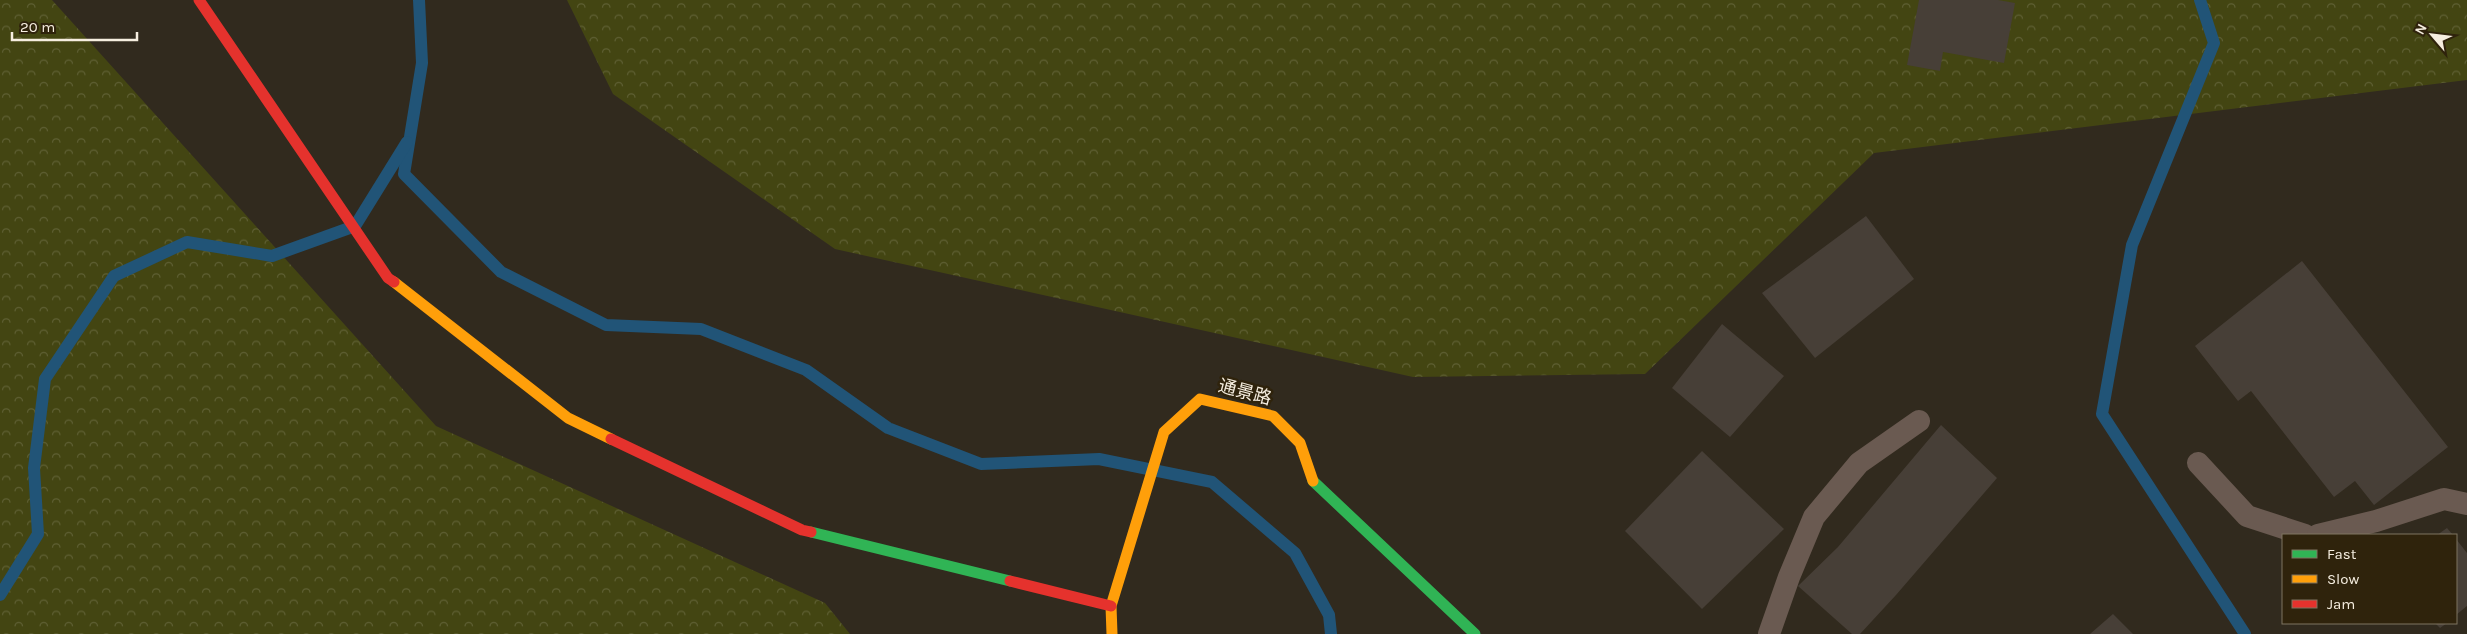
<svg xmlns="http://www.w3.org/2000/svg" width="2467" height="634" viewBox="0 0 2467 634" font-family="Karla,'Noto Sans SC',sans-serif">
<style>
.forest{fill:url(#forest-crowns)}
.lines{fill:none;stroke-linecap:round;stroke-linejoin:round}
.stream{stroke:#215477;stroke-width:12}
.building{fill:#473f37}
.lane{stroke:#6a5a51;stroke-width:22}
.fast{stroke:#30b455;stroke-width:11}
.slow{stroke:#ff9f0a;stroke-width:11}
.jam{stroke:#e5322d;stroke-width:11}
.labels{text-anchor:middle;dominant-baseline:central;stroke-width:5;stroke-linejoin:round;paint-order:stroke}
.street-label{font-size:18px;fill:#f6eee0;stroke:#2f230c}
</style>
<defs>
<pattern id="forest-crowns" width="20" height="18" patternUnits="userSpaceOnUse" patternTransform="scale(1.25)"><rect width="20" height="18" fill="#434512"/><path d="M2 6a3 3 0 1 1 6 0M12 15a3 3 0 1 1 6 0" fill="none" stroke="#5f6034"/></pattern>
</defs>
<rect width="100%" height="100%" fill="#312a1e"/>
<g class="forest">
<polygon points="0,0 52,0 436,426 825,603 850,634 0,634"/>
<polygon points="567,0 2467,0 2467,80 1874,153 1645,374 1413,377 835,249 613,94"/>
</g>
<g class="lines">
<g class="stream">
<polyline points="419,0 422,63 404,174 501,272 606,325 701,329 806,370 888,428 981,464 1099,459 1212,482 1295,553 1329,615 1331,634"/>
<polyline points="2200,0 2214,43 2132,245 2102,414 2245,634"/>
<polyline points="0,595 38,534 34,468 45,379 114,276 187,242 272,256 355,226 407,142"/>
</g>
</g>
<g class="building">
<polygon points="1919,0 1998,0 2015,3 2004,63 1943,52 1940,71 1907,65"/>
<polygon points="1866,216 1914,279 1815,358 1762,293"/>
<polygon points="2302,261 2448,447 2374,505 2355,481 2334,497 2251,391 2238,401 2195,346"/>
<polygon points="1722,324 1784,376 1730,437 1672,388"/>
<polygon points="1941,425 1997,478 1896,595 1860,634 1852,634 1798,586 1838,547"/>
<polygon points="1702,451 1784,529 1702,609 1625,531"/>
<polygon points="2447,528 2453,535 2437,535"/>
<polygon points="2456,539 2467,553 2467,606 2456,615"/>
<polygon points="2113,614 2133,634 2090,634"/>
<polygon points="2435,623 2447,623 2440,628"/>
</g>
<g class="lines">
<g class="lane">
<polyline points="2198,463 2247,516 2305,535"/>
<polyline points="2318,535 2376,521 2444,499 2467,504"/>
<polyline points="1769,634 1789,577 1814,517 1859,463 1919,421"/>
</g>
<g class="fast">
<polyline points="1313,481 1475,634"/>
<polyline points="811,532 1010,581"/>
</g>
<g class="slow">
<polyline points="394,282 568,418 611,439"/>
<polyline points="1112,634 1111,606 1164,432 1200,399 1273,416 1300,443 1313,481"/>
</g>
<g class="jam">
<polyline points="199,0 388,278 394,282"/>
<polyline points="611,439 802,530 811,532"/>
<polyline points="1010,581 1111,606"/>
</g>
</g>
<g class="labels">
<g class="street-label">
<text transform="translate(1245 392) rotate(15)">通景路</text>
</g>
</g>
<rect x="2282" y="534" width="175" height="90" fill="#2f230c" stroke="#7f7461"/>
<rect x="2292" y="550" width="25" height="8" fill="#30b455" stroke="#7f7461"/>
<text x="2327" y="559" font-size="15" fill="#f6eee0">Fast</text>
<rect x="2292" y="575" width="25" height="8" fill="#ff9f0a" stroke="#7f7461"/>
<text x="2327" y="584" font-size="15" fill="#f6eee0">Slow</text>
<rect x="2292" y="600" width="25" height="8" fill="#e5322d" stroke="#7f7461"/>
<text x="2327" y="609" font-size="15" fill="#f6eee0">Jam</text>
<g transform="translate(2432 35) rotate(298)" stroke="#2f230c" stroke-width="4" paint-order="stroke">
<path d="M0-4L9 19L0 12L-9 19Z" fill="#f6eee0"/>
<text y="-8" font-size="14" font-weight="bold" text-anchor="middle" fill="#f6eee0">N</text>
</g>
<path d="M12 32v8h125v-8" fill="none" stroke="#f6eee0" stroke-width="2.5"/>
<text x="20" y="32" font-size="15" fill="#f6eee0" stroke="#2f230c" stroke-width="4" paint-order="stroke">20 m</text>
</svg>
